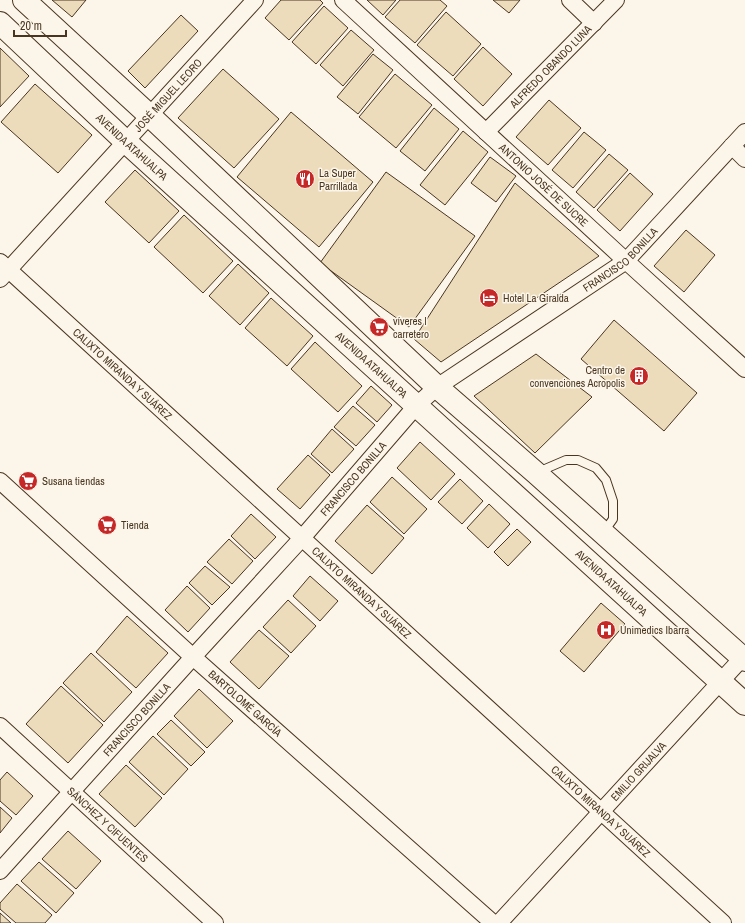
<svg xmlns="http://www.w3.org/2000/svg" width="745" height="923" viewBox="0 0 745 923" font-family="'Archivo Narrow',sans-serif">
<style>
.building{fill:#ecdcbc;stroke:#4a3520}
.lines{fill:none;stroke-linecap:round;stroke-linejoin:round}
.lane-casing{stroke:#4a3520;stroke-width:10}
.street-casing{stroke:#4a3520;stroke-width:18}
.secondary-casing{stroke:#4a3520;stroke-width:24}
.lane{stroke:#fbf6e9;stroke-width:8}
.street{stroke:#fbf6e9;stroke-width:16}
.secondary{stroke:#fbf6e9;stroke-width:22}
.labels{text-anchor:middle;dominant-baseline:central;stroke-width:3;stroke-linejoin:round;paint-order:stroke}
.street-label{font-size:11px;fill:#4a3520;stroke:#fbf6e9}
.poi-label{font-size:11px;fill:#4a3520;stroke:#fbf6e9;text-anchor:start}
</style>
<rect width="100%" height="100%" fill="#fbf6e9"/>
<g class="building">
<polygon points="52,0 86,0 72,17"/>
<polygon points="281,0 320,0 323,3 289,40 265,18"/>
<polygon points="367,0 396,0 383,15"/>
<polygon points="400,0 440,0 447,6 415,43 385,17"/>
<polygon points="493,0 520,0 509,13"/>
<polygon points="324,6 348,28 316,64 292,42"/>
<polygon points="446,12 481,44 453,76 417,45"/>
<polygon points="181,15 198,31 145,88 128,71"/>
<polygon points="351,30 374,50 343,86 320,65"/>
<polygon points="483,47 512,74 483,106 454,79"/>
<polygon points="0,48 29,76 0,107"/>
<polygon points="373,54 393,70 358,114 337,97"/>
<polygon points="223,69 279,119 234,168 178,118"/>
<polygon points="395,74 432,105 396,148 359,117"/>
<polygon points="35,84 92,135 58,173 1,122"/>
<polygon points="549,100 581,128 548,165 516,137"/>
<polygon points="434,108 459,129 425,171 400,151"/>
<polygon points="291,112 373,182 319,247 237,177"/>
<polygon points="463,131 488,152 445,205 420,185"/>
<polygon points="584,132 606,150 573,188 552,170"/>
<polygon points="609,154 628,170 594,208 576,192"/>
<polygon points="490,157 516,176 496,202 471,183"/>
<polygon points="135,170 179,211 149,243 105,202"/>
<polygon points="386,172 475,236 409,327 320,263"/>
<polygon points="630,173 653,194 620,231 597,210"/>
<polygon points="515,183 599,256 441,362 414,339"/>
<polygon points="184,215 233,261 203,293 154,247"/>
<polygon points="686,230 715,255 684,292 654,266"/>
<polygon points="238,264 269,293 240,325 209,296"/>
<polygon points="271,298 313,336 287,366 245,328"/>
<polygon points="614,320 697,393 664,431 581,359"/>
<polygon points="315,342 362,386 338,412 291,369"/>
<polygon points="536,354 592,397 535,453 474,396"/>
<polygon points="371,386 392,405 377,422 356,403"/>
<polygon points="353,406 375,425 356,446 334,427"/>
<polygon points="332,429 354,449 332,473 311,454"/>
<polygon points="420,442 455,474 431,500 397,468"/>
<polygon points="308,455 330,475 300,509 277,489"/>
<polygon points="392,477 427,509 404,534 370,502"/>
<polygon points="460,479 483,501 462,524 438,502"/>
<polygon points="489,504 510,524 488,548 467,528"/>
<polygon points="367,505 404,538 372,574 335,541"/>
<polygon points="251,514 276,537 255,559 231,536"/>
<polygon points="517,529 531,542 508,566 494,552"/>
<polygon points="229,539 253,561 232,584 207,562"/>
<polygon points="205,566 230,587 212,605 189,583"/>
<polygon points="310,576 338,601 320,621 293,596"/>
<polygon points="187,586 210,608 188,632 165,610"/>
<polygon points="288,600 316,626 291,653 263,627"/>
<polygon points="601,603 625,624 584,672 560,651"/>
<polygon points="127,616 168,653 136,688 96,652"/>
<polygon points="259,630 289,656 259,689 230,662"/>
<polygon points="91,653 132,692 104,722 63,683"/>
<polygon points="61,686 103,725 68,763 26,724"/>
<polygon points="199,689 233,721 207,748 174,716"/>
<polygon points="171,720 205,752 191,766 157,734"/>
<polygon points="153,736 188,769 164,795 129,762"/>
<polygon points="126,765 162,798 135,827 99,794"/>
<polygon points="7,772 33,796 16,815 0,801 0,780"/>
<polygon points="0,807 12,818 0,833"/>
<polygon points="68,831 101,861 76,889 42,859"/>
<polygon points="39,862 74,893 56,913 21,881"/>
<polygon points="17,884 52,915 45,923 16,923 0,909 0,903"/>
<polygon points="0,913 11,923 0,923"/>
</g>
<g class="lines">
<defs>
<polyline id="lane" points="538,472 566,460 578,460 596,468 606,480 613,501 613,519 603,533"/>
<g id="street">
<path id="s1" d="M343,0L626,261L745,369"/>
<polyline points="570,0 594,23"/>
<path id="s2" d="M486,132L616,0"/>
<polyline points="732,146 745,159"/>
<path id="s3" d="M0,262L723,923"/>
<path id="s4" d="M0,279L255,0"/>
<path id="s5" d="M0,481L193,657L493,923"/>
<path id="s6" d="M0,726L215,923"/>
<path id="s7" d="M0,871L193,657L302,538L416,406L437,387L626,261L745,132"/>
<path id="s8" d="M499,923L745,655"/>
</g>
<g id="secondary">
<polyline points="24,0 149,115 437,387 536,473 745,660"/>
<path id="s9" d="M0,23L125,141L745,704"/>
</g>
</defs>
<use href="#lane" class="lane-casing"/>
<use href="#street" class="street-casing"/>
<use href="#secondary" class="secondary-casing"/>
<use href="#lane" class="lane"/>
<use href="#street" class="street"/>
<use href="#secondary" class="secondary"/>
</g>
<defs>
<symbol id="restaurant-disc" viewBox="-11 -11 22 22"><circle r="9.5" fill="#c62828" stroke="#fbf6e9"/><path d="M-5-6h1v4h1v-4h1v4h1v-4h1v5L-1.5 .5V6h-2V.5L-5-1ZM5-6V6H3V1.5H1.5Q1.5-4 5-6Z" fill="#fff"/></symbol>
<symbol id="hotel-disc" viewBox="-11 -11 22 22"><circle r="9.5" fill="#c62828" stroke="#fbf6e9"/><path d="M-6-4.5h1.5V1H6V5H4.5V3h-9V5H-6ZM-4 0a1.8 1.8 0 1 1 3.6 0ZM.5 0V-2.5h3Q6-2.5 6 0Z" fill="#fff"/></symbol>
<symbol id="supermarket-disc" viewBox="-11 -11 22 22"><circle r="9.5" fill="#c62828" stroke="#fbf6e9"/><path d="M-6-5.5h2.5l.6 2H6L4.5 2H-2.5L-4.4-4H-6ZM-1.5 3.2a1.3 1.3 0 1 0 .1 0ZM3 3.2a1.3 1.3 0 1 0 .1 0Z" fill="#fff"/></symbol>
<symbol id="building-disc" viewBox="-11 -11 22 22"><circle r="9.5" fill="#c62828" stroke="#fbf6e9"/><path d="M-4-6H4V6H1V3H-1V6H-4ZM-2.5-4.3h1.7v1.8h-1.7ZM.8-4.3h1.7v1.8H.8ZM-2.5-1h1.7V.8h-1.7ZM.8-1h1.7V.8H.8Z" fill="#fff"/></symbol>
<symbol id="hospital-disc" viewBox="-11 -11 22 22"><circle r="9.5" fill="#c62828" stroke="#fbf6e9"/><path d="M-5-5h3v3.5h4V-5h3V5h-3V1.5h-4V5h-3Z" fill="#fff"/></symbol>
</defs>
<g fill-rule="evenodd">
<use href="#restaurant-disc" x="294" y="168" width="22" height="22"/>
<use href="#hotel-disc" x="478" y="287" width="22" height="22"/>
<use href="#supermarket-disc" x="368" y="316" width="22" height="22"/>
<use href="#building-disc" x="628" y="365" width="22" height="22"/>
<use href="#supermarket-disc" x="17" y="470" width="22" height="22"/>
<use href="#supermarket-disc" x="96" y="514" width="22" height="22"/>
<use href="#hospital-disc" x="595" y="619" width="22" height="22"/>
</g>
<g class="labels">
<g class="street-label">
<text stroke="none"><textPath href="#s2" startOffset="92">ALFREDO OBANDO LUNA</textPath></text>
<text stroke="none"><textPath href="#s4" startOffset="249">JOSÉ MIGUEL LEORO</textPath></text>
<text stroke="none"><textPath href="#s9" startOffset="181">AVENIDA ATAHUALPA</textPath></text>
<text stroke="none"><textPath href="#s1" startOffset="273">ANTONIO JOSÉ DE SUCRE</textPath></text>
<text stroke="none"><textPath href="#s7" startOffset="876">FRANCISCO BONILLA</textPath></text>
<text stroke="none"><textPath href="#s9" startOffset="505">AVENIDA ATAHUALPA</textPath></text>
<text stroke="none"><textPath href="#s3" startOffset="166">CALIXTO MIRANDA Y SUÁREZ</textPath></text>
<text stroke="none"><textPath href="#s7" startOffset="528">FRANCISCO BONILLA</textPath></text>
<text stroke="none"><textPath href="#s9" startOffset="829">AVENIDA ATAHUALPA</textPath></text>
<text stroke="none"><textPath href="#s3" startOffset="490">CALIXTO MIRANDA Y SUÁREZ</textPath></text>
<text stroke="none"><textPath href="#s5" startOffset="331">BARTOLOMÉ GARCÍA</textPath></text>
<text stroke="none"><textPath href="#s7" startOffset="204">FRANCISCO BONILLA</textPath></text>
<text stroke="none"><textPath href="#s8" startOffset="206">EMILIO GRIJALVA</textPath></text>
<text stroke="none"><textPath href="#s3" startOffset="814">CALIXTO MIRANDA Y SUÁREZ</textPath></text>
<text stroke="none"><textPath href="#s6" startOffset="146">SÁNCHEZ Y CIFUENTES</textPath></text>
</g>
<g class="poi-label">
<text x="319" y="173">La Super<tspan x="319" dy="13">Parrillada</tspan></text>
<text x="503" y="298">Hotel La Giralda</text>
<text x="393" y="321">víveres l<tspan x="393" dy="13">carretero</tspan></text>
<text x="625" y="370" text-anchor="end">Centro de<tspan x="625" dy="13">convenciones Acropolis</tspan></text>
<text x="42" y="481">Susana tiendas</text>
<text x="121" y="525">Tienda</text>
<text x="620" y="630">Unimedics Ibarra</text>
</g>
</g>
<path d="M14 30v6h52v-6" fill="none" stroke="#4a3520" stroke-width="2"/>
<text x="20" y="30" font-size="12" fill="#4a3520" stroke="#fbf6e9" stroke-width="3" paint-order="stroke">20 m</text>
</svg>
